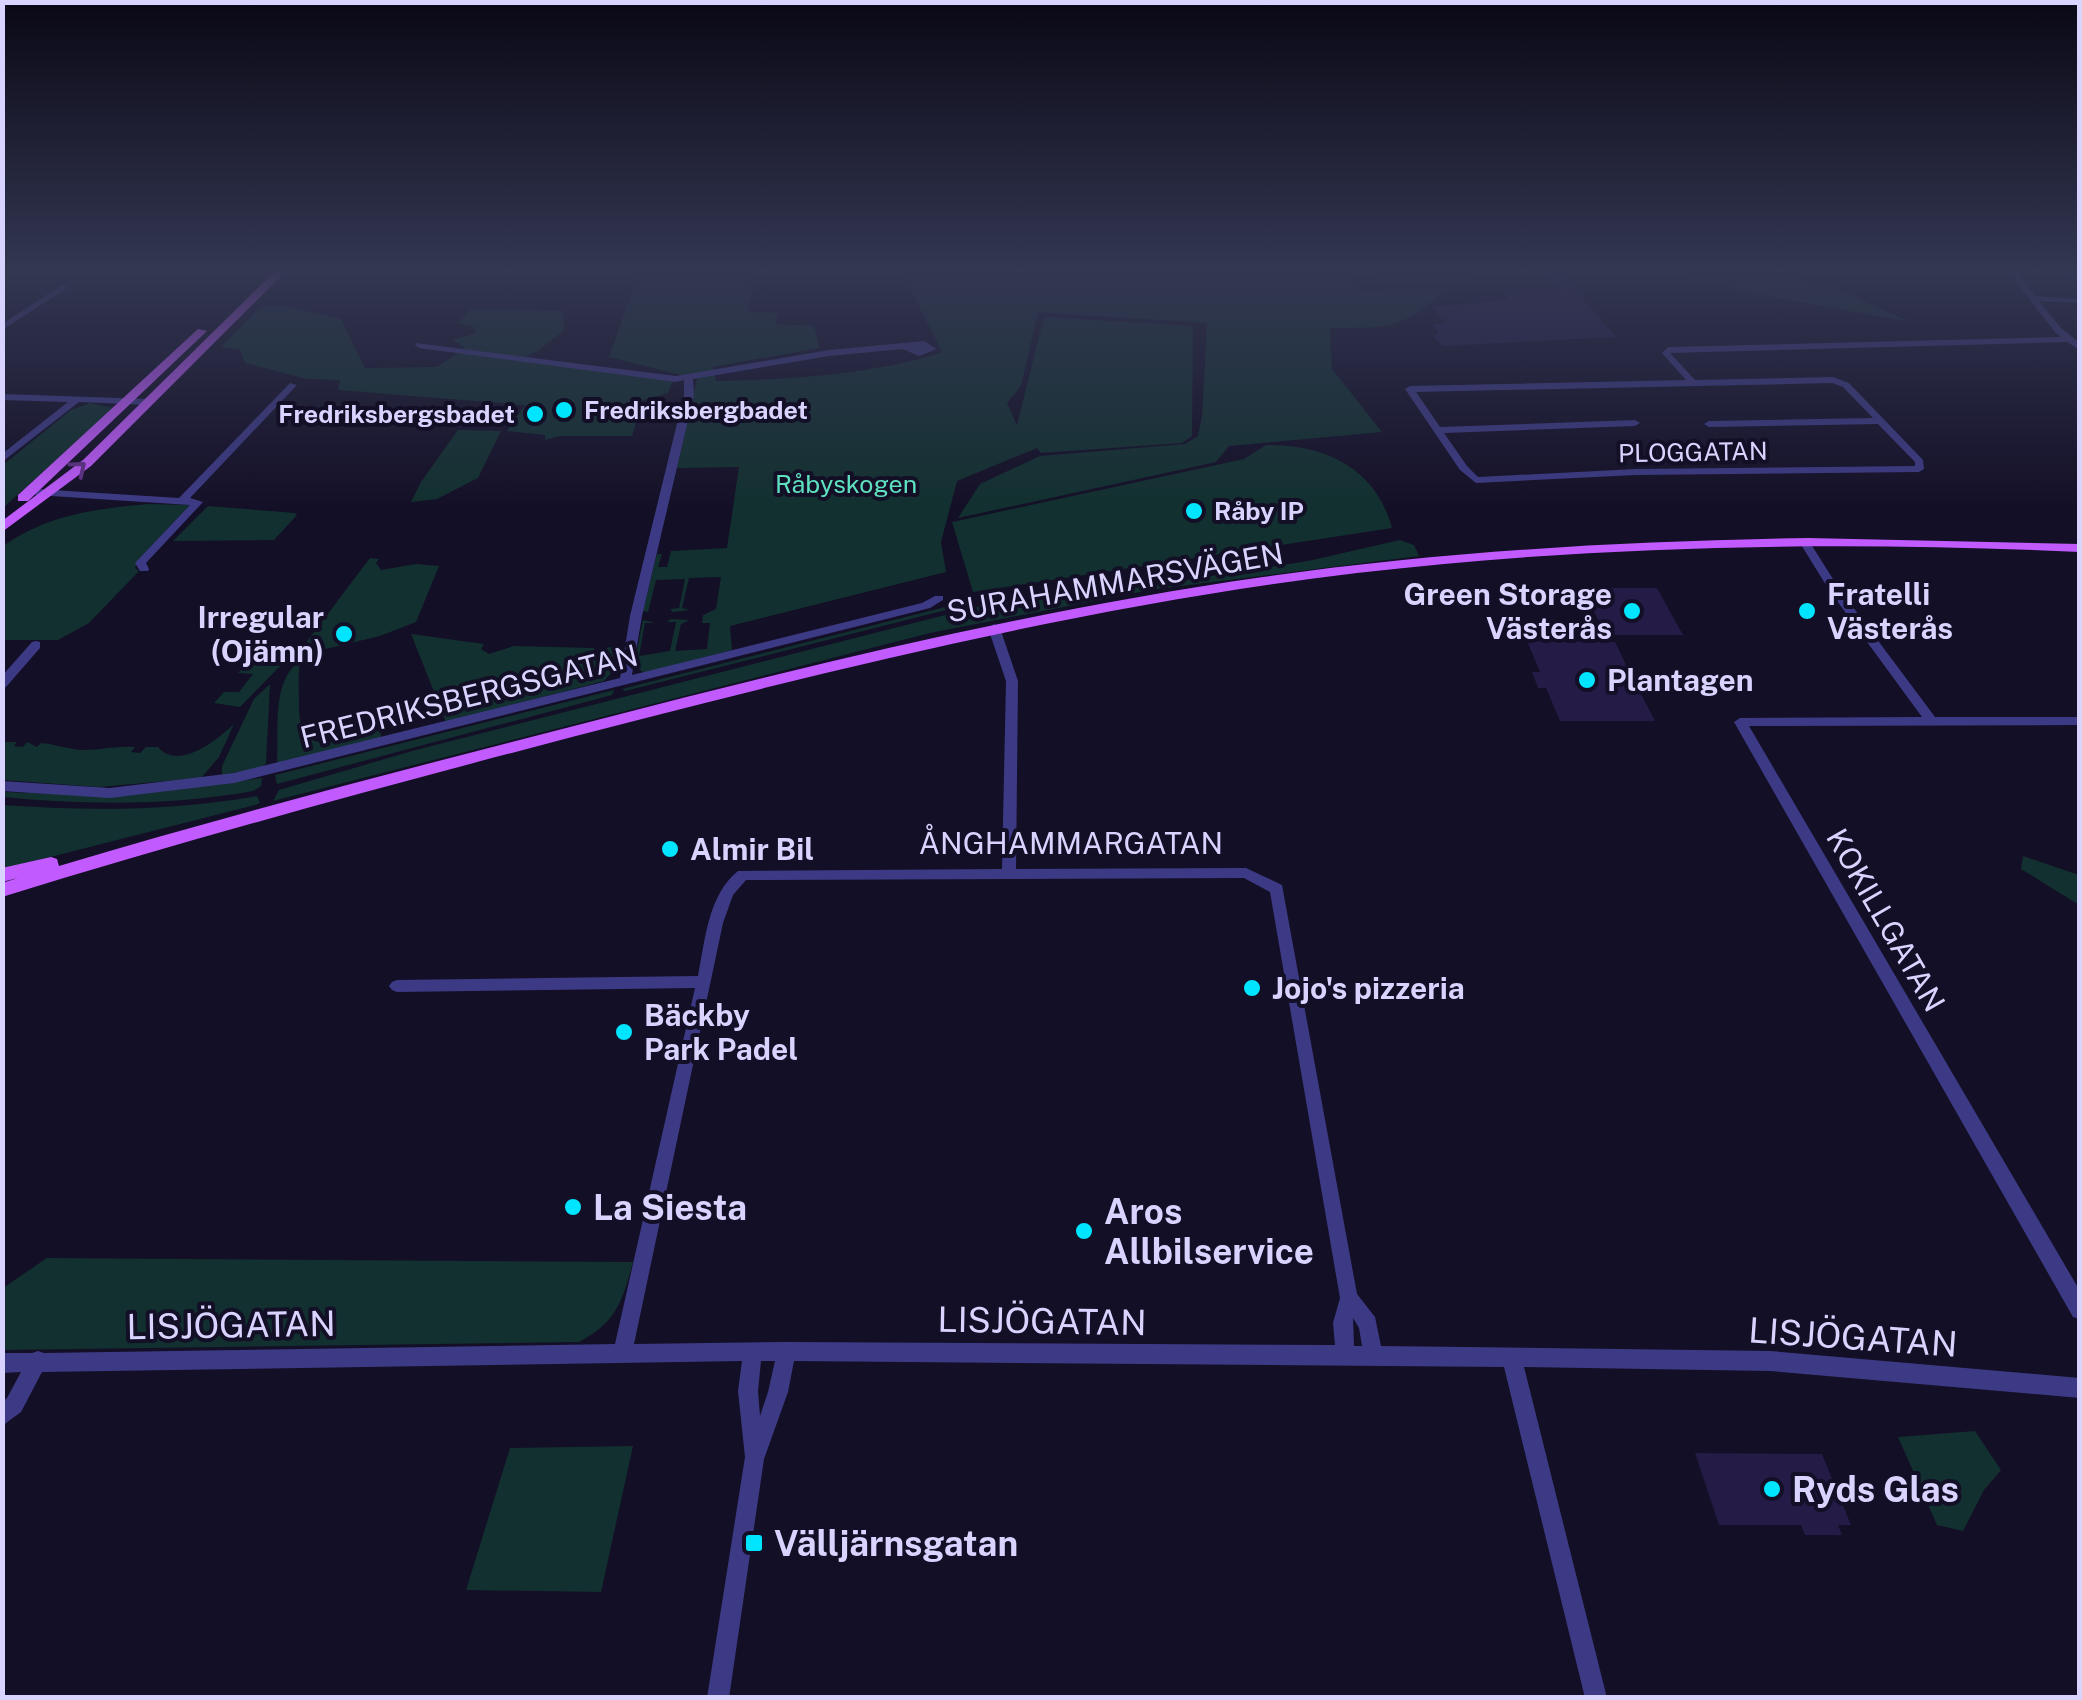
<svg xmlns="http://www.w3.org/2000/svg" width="2082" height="1700" viewBox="0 0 2082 1700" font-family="'Public Sans',sans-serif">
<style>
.green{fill:#12302f}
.building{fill:#241b47}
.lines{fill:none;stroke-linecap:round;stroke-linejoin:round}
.minor{fill:#3d3a85;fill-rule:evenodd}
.major{fill:#c25bff;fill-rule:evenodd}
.oneway{stroke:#623188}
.poi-dot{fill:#00e5ff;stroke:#130f26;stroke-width:4}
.labels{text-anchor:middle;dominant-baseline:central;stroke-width:8;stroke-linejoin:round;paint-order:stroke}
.far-poi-label{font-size:25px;font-weight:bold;fill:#d9d4ff;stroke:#130f26;text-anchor:start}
.far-street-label{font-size:25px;fill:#d9d4ff;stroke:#130f26}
.far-park-label{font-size:25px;fill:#5fe0c0;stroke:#130f26}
.street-label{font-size:30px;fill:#d9d4ff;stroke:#130f26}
.poi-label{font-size:30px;font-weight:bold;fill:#d9d4ff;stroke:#130f26;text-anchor:start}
.near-poi-label{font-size:35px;font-weight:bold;fill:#d9d4ff;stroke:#130f26;text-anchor:start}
.near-street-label{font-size:35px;fill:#d9d4ff;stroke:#130f26}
</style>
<rect width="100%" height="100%" fill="#130f26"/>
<g class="green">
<path d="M639,272H765L749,279L747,285L753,291L747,307L751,312L778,313L775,324L814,326L819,348L713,367L716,381C784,380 878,374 942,352L902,272H1341L1360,290L1444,289C1410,330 1378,328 1330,328L1332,369L1382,432L1229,446L1216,462L958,518L980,484L1040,456L1185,444L1198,436L1202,416L1207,323L1038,312L1021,386L1007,403L1017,425L1044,317L1193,326L1192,436L1182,443L1041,453L1037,448L957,481L941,542L946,572L730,626L732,650L644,673L634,665L643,620L655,623H645L639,656L670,651L676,622H667L671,619L690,620L681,624L675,651L707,649L710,623H702L703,615L716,609L721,577L689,578L682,608L690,610L673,612L670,609L679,608L685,579L656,580L648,612L643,611L657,554H662L658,567H667L671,551L727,548L739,467L677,468L697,379L609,357Z"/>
<polygon points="1373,272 1464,272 1472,279 1387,287"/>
<polygon points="1682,272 1779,272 1800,281 1830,286 1907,321 1782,299 1684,277"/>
<polygon points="280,305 341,319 365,368 437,367 465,348 453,340 476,333 474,327 458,323 471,309 563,311 564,330 538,351 519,359 673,381 668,393 643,400 632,436 560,436 545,440 545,435 507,431 525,405 338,390 340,380 306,379 245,363 240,350 221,347 259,308"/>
<polygon points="90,403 113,408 3,508 3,465 71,410"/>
<polygon points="458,430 501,431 478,478 437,499 411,502 421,482"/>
<path d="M1266,445C1325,444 1376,468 1392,528L973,592L952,522L1244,459Z"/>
<path d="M148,504L190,505L138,560L135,568L139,571L89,623L58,640H3L2,547C46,515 94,509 148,504Z"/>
<polygon points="208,506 295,513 297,515 274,540 173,541"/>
<polygon points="1400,540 1414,545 1419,556 1150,590 930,633 273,801 279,790 412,751 992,603 1082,596 1308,561"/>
<polygon points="370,558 379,559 376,563 381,570 416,564 439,566 416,622 380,636 296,656"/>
<polygon points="961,603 958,607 625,691 622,689"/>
<polygon points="411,634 484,644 481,649 489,654 514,646 594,648 595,651 614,646 618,650 613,671 604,681 446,722"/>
<polygon points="262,658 285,661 240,707 214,703 224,692 239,692 253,674 238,673 249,660"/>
<path d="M300,661C298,675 299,688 299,702C297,763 340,740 381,730V738L280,764L277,761C279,730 271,681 300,661Z"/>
<polygon points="270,684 266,763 261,768 222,775 222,766 254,699"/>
<polygon points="614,690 612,695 277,784 275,775"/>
<path d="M234,724L219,757L201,778L99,787L3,780L2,742H17L14,746L23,747L27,742L37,747L41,743C55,744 71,750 83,750C101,750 116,746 135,747L131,752L140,753L146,747H158C178,771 216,741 234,724Z"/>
<path d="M262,778L261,786L253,791C169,806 87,805 3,797V792L125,796Z"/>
<path d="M257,796L260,803L255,805L3,869L2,805C89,811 171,811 257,796Z"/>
<polygon points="2023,856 2079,875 2079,905 2021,869"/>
<path d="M47,1258L633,1262C622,1303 616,1322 579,1342L3,1350V1288Z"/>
<polygon points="1975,1431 2001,1470 1984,1490 1963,1531 1937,1525 1898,1437"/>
<polygon points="633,1446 601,1592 466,1590 510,1448"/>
</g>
<g class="building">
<polygon points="1544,272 1558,272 1616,337 1443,346 1433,336 1439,332 1432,324 1445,323 1432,307 1510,300 1505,294 1561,291"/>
<polygon points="1582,588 1657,588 1683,635 1606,635"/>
<polygon points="1527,641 1615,642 1630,673 1636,673 1643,688 1638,688 1655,721 1560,721 1546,688 1538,688 1532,672 1540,672"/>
<polygon points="1695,1453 1822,1454 1851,1525 1838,1525 1842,1535 1805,1535 1801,1525 1719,1525"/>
</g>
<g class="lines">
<g class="minor">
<path d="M2009,272H2017L2035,296L2080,299V303L2039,301L2060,327L2080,343V350L2067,342L1670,353L1695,380L1833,377L1849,383L1923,460L1924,469L1919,472L1636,475L1476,483L1460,470L1405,389L1410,386L1686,380L1662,353L1668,347L2061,337L2054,331ZM1832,383L1843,387L1873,418L1709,421L1704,424L1709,427L1878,424L1915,462V466L1636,469L1478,477L1467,466L1444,433L1635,426L1640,423L1635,420L1440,427L1416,392Z"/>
<polygon points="2066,272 2074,272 2080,277 2080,284"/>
<polygon points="62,285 69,287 2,330 2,324"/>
<polygon points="924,341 937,349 919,356 903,349 829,356 693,379 694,395 642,616 632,675 922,603 935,596 943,596 943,600 930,608 234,783 110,798 2,791 2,781 110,788 234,773 620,678 630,616 684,395 684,380 676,382 419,348 415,345 416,343 676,376 829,350"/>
<polygon points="290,383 297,385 190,498 203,502 146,563 149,569 148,571 140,571 135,563 190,505 36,495 31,492 36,489 179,498"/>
<polygon points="2,394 148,399 153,402 148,405 79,402 2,462 2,454 68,402 2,400"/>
<polygon points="1805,540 1809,541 1838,587 1935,717 2080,717 2080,725 1749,726 2080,1291 2080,1319 2073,1317 1734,722 1740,718 1922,717 1829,590 1800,543"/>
<path d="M994,624L1000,628L1018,681L1016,869L1246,868L1282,885L1357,1294L1375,1317L1381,1346L1770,1351L2080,1378V1398L1770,1371L1524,1367L1607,1698H1585L1504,1367L794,1361L788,1392L764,1459L729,1698H707L745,1457L738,1391L742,1361L42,1372L21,1412L2,1426V1402L7,1398L21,1372L2,1373V1353H32L38,1351L44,1353L615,1344L695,988L397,992L392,990L389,986L392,982L397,980L698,976C705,941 708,895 738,871L1002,869L1006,681L988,628ZM1244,878L1270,892L1340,1298L1333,1323L1335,1345L787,1342L634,1344L723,923L733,895L746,880ZM1353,1318L1359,1328L1362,1346H1354ZM761,1361H775L768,1392L760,1416L758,1391Z"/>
<polygon points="36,641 40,642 40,648 6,687 2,688 2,676 32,642"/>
</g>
<g class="major">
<polygon points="274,272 285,272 91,466 2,532 2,521 83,460"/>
<polygon points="198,329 207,331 28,501 18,501 18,495"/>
<path d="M1808,538L2080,544V552C1838,541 1597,545 1357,573C1114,602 875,659 638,720C425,775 213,832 2,897V883L18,878L2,882V868L51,857L57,859L59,866C239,812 422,765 605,718C822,662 1040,609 1263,577C1444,551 1626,541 1808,538Z"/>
</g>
</g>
<defs><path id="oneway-chevron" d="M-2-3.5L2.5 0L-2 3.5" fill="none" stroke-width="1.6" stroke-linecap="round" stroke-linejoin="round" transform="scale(2.5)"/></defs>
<use class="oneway" href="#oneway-chevron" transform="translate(79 468) rotate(-40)"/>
<linearGradient id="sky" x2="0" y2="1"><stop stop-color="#0a0815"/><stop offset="0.53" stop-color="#333752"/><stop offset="1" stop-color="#333752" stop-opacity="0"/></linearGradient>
<rect width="2082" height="510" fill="url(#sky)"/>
<g class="poi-dot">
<circle cx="564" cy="410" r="10"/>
<circle cx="535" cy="414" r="10"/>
<circle cx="1194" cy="511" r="10"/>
<circle cx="1632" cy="611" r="10"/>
<circle cx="1807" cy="611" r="10"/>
<circle cx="344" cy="634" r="10"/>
<circle cx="1587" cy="680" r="10"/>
<circle cx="670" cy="849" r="10"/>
<circle cx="1252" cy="988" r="10"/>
<circle cx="624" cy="1032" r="10"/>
<circle cx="573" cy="1207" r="10"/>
<circle cx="1084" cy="1231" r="10"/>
<circle cx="1772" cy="1489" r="10"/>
<rect x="744" y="1533" width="20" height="20" rx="5"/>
</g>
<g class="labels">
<g class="far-poi-label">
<text x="584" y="410">Fredriksbergbadet</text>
<text x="515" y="414" text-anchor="end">Fredriksbergsbadet</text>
<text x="1214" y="511">Råby IP</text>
</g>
<g class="far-street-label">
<text transform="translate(1693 452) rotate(-1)">PLOGGATAN</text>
</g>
<g class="far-park-label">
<text x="846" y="484">Råbyskogen</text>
</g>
<g class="street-label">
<text transform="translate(1115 582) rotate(-10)">SURAHAMMARSVÄGEN</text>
<text transform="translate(469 696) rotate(-14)">FREDRIKSBERGSGATAN</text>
<text x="1071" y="843">ÅNGHAMMARGATAN</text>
<text transform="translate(1886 920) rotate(60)">KOKILLGATAN</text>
</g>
<g class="poi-label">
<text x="1612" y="594" text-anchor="end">Green Storage<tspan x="1612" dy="34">Västerås</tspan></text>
<text x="1827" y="594">Fratelli<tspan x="1827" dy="34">Västerås</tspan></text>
<text x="324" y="617" text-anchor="end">Irregular<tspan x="324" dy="34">(Ojämn)</tspan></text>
<text x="1607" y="680">Plantagen</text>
<text x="690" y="849">Almir Bil</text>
<text x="1272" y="988">Jojo's pizzeria</text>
<text x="644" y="1015">Bäckby<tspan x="644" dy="34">Park Padel</tspan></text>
</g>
<g class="near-poi-label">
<text x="593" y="1207">La Siesta</text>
<text x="1104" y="1211">Aros<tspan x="1104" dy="40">Allbilservice</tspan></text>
<text x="1792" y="1489">Ryds Glas</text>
<text x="774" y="1543">Välljärnsgatan</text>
</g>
<g class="near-street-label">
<text transform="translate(1042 1321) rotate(1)">LISJÖGATAN</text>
<text transform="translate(231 1325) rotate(-1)">LISJÖGATAN</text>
<text transform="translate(1853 1337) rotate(4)">LISJÖGATAN</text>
</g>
</g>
<rect width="2082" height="1700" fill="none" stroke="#d9d4ff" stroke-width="10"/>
</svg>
